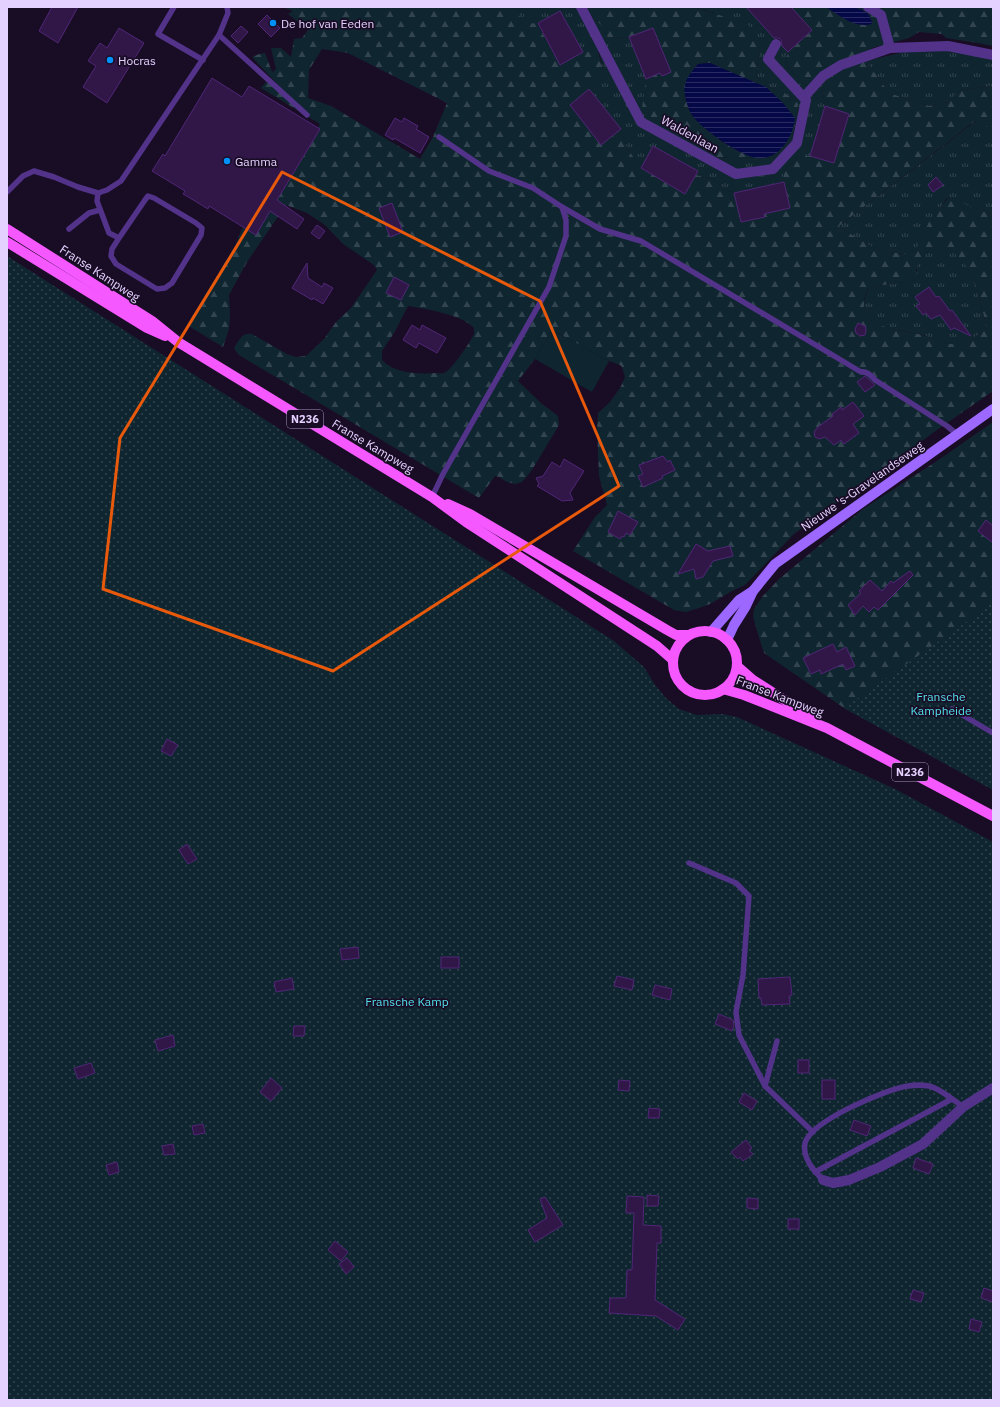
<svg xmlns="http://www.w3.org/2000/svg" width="1000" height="1407" viewBox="0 0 1000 1407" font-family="'IBM Plex Sans',sans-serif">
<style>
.grass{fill:url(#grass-tufts)}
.forest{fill:url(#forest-firs);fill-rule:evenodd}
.park{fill:url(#park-dots)}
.garden{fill:#0f2630}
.water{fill:url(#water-rules)}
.building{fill:#301748;stroke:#502676}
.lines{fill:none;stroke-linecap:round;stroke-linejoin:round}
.service{stroke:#523389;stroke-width:5.5}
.minor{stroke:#523389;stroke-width:10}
.secondary{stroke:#9c68ff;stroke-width:10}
.primary{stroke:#f658ff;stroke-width:10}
.marked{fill:none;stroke:#e8590c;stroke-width:3;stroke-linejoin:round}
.poi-dot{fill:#0092fc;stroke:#190c25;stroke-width:1.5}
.labels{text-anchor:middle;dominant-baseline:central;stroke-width:3.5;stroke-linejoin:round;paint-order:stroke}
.shield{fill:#190c25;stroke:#a896be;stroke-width:1}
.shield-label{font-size:11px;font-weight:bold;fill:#e5d1ff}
.poi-label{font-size:12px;fill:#e5d1ff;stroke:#190c25;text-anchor:start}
.street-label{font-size:12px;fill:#e5d1ff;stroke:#190c25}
.park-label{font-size:12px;fill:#52e0ea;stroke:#190c25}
</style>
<defs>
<pattern id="grass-tufts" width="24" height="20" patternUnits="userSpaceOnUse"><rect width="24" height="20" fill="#0f2630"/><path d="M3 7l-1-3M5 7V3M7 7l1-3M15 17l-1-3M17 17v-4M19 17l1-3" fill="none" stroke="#32444f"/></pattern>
<pattern id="forest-firs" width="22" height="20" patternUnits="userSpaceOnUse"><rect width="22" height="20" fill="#0f2630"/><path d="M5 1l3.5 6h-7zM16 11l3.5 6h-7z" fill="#32444f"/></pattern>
<pattern id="park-dots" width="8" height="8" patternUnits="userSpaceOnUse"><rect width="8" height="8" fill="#0f2630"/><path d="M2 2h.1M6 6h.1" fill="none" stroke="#32444f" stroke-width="1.8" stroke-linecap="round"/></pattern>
<pattern id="water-rules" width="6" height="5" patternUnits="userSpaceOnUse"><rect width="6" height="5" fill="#050846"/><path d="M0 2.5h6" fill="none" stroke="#292b62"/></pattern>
</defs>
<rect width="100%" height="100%" fill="#190c25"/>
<g class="grass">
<polygon points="517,7 586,7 589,13 603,27 608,38 629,37 653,28 671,72 662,76 660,73 646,79 715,157 755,159 773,157 783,149 793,135 798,104 794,98 767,86 756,76 760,46 714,13 693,7 747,7 788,52 786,65 805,86 820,75 825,106 810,156 798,156 784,172 784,182 734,193 725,189 713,179 696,175 698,171 653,146 641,168 627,148 621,129 589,89 604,72 599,52 583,52 560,11 537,23 522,25"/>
<polygon points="950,50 993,60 993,86 961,90 948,102 929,106 889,93 869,65 870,60 904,52"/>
<path d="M976,121L993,129V215L947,198C936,214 921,234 916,254C883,255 866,245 839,226Z"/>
<path d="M934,247C944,249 955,251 962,259C974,274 982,309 987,327C980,335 964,345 952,344C942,344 931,337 920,334C903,330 866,330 864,307C864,299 866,293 870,287L904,282L917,273C915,260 924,253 934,247Z"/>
</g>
<g class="forest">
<path d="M283,7H517L522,24L537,23L560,65L583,52H598L604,72L589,89L570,105L601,145L621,129L627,148L641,168L685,194L696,175L713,179L725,189L734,193L741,222L765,217L764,214L790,208L784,182V172L798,156H810L819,159L820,156L825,160L834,163L849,114L825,106L820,75L805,86L786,65L788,52L812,30L791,7H993V46L978,43L946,38L942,34L919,32L909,38L872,48L869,65L889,93L929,106L948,102L961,90L993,86V129L975,121L839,226C866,245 883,255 916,254L918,245L929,222L948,198L993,215V391L937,430L794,534L745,585L732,591L710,604L699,608L686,612L674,610L573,551L595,517L607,505L599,476L597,429L598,413L610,402L620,388L625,377L622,367L620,365L609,361L552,330L535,359L518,381L541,403L558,416L559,425L532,470L522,482L515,484L507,482L499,477L495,476L479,498L239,355L234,348C239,340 242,332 252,334L287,354L296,357L306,356L324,339L336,322L351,308L377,270L374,265L343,244L325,225L307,213L286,205L247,262L229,295L230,313L229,329L223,347L187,325L235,246L243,226L256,234L320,130L318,128L320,124L261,88L266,82L280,87L252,57L259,54L265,53L272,72L276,69L271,48H281L291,57L294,39L302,38L308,30L288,14L293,11ZM322,49L348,53L447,103L433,137L420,159L331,106L308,98L309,70ZM934,247C944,249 955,251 962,260C974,274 982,309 987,327C980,335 966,343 954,344C944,345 932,337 922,335C905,330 866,330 864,307C864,299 865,293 870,287L904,282L918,273L916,271C920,256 922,255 934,247ZM408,306C426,309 461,314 474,328C474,330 474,332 474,334C471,341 451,371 444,373C442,374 438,373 435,373C418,374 395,374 382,360V351L394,333Z"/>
<path d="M586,7H693L745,23L755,30L760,46L756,76L767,86L794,98L798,104L793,135L783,149L773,157L755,159L715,157L650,117L642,109L646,79L660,73L662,76L671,72L653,28L629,37L608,38L603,27L589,13ZM710,63L748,80L787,142L771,156L742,153L724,143L699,123L690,112L685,97V85L698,64Z"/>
<polygon points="993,422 993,790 844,708 764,653 757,631 753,616 754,609 762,597 779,579 863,509 940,459"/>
</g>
<g class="park">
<polygon points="7,256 614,641 644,667 655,685 666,698 679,709 697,715 723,714 737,717 895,789 993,842 993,1400 7,1400"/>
<polygon points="993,603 993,790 844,708"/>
</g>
<polygon class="garden" points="552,330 609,361 592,392 535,359"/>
<g class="water">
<path d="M826,7C840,7 871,3 872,24C855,29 839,15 826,7Z"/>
<path d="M710,63L766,87L783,103L795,118C793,137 780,160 757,158C740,156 698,127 690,112C687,105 683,93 685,85C686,78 693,70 698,64Z"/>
</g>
<g class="building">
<polygon points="52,7 78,7 58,43 39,31"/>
<polygon points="746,7 791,7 812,30 788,52 782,46 781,40 779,38 774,38"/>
<polygon points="560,11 583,52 560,65 538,23"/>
<polygon points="267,15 280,28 271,37 258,24"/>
<polygon points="241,26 248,32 238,43 231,36"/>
<polygon points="119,28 144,43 107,103 83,87 96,66 88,61 100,43 107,48"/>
<polygon points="653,28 671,72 662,76 660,73 646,79 629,37"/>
<polygon points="212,78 242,97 249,86 320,129 277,200 304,219 297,229 270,211 256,235 209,206 208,209 190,198 183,194 185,191 152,171 163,154 165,156"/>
<polygon points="589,89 621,129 601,145 570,105"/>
<polygon points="825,106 849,114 834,163 810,156"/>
<polygon points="395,118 402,122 404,118 418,126 416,129 429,137 420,153 394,138 393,140 385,135"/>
<polygon points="653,146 698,171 685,194 641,168"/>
<polygon points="936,177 943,185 933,192 928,185"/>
<polygon points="784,182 790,208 764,214 765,217 741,222 734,193"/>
<polygon points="392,203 403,232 390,237 379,208"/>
<polygon points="317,225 325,231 319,239 311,233"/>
<polygon points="307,263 308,278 322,287 324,283 333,288 323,304 313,298 312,300 292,288"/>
<polygon points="394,277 409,285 401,300 386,293"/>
<polygon points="929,287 936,297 939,296 950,311 952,310 971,336 954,328 951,330 940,315 931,319 926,313 923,315 916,306 920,304 915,297"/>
<polygon points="858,323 865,326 866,330 865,335 860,336 856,333 855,329"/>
<polygon points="412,325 420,330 422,325 446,338 437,353 419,343 416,348 403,340"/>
<polygon points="865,376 875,385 865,392 857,382"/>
<polygon points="853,402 864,416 853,424 859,433 844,444 841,440 834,445 825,437 819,439 815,437 814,432 818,427 833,416 832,414 841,407 842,410"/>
<polygon points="663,456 668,462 670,460 675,470 662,476 663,478 643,487 638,476 643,474 639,465"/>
<polygon points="564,459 584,471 570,493 573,500 562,501 537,486 539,484 536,478 543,476 552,462 560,467"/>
<polygon points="618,511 638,522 630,535 626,533 624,537 622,536 620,539 608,532"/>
<polygon points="986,520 993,526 993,543 978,531"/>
<polygon points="696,544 708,551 730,546 733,556 713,561 703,577 696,579 694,569 678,574"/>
<polygon points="910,571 913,575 878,610 874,607 869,612 863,606 855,615 848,605 861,593 859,591 870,580 882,591 891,581 893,583"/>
<polygon points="833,644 837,652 846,647 855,666 846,670 843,664 821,674 820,670 811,674 803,658"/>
<polygon points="167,739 178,745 171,756 161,751"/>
<polygon points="187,844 197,859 188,864 179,850"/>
<polygon points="358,947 359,958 342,960 340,949"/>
<rect x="441" y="957" width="18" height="11"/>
<polygon points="617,976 634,980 632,990 614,986"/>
<polygon points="790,977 792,995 789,996 790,1004 762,1005 761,998 759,998 758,979"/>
<polygon points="292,978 294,989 276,992 274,982"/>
<polygon points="655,985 672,989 670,1000 652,995"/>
<polygon points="719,1014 733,1020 734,1026 732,1031 715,1024"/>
<polygon points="294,1026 305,1026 304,1036 293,1036"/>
<polygon points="173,1035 175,1046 158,1051 155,1040"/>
<rect x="798" y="1060" width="11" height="13"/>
<polygon points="91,1063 95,1073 78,1079 74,1068"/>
<polygon points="271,1078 282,1088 271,1101 260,1092"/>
<polygon points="619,1080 630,1081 629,1091 618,1090"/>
<rect x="822" y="1080" width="13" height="19"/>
<polygon points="744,1093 757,1101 752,1110 739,1102"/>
<polygon points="649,1108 660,1109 659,1118 648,1118"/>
<polygon points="854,1120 871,1126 867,1136 850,1130"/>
<polygon points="203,1124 205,1133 194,1135 192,1126"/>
<polygon points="746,1140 752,1148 749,1150 753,1154 743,1161 740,1157 738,1159 731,1152"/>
<polygon points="173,1144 175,1154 164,1155 162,1146"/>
<polygon points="916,1158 933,1164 929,1174 913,1168"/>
<polygon points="117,1162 119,1172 109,1175 106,1165"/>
<polygon points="647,1195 659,1196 658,1206 647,1206"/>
<polygon points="627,1196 644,1197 643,1225 661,1226 661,1243 657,1243 655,1300 685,1319 678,1330 656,1316 609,1313 610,1298 626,1298 627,1270 632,1270 634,1213 626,1213"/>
<polygon points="545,1197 563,1225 535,1242 528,1230 547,1218 540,1199"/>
<polygon points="747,1198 758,1199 758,1209 747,1208"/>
<rect x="788" y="1219" width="11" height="10"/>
<polygon points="335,1241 348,1252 341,1261 328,1250"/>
<polygon points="347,1258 354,1267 346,1274 339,1264"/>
<polygon points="984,1288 993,1291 993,1302 981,1298"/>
<polygon points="913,1290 924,1293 921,1302 910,1299"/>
<polygon points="971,1319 982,1322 979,1332 969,1329"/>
</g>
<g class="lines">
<g class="service">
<polyline points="174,7 158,34 203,60"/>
<polyline points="219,35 307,115"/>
<path d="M439,137L489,171L533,188L562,207L600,229L641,241L861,372C867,371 871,375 875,380L947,426L958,435"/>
<polyline points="7,192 23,176 34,171 54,177 78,187 98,193 107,190 121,181 219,35 228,13 227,7"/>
<polyline points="98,193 97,201 109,233 119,238 112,249 111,256 116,264 157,289 165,288 172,283 201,235 202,228 196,223 154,198 148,196 145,200 119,238"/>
<polyline points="69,229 89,213 100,210"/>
<polyline points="432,497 443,474 549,287 566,236 566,220 562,207"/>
<polyline points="952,709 993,733"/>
<polyline points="689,863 736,883 749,896 743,975 736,1012 739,1035 765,1086"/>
<polyline points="777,1041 765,1086 813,1132"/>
<polyline points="815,1172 952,1099"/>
<path d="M823,1180C814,1171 802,1158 805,1143C811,1121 886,1089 908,1086C914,1085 923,1085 929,1086C939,1088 955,1101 963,1107"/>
</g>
<g class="minor">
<polyline points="581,7 641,122 736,174 773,169 797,143 806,100 768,59 776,44"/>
<polyline points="868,7 881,15 890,48"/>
<polyline points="804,97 823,76 841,65 890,48 948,46 993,55"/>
<polyline points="823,1180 833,1183 849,1180 880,1167 923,1144 963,1107 993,1088"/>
</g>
<g class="secondary">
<polyline points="711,632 739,600 753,591"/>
<polyline points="727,640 734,625 746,606 753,591 775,564 993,409"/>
</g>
<g class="primary">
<polyline points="7,229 152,321 178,342 432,497 466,522 657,646 673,660"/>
<polyline points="7,242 147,328 165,336"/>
<polyline points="448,504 470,514 667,630 676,635 689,635"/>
<circle cx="705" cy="663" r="32"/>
<polyline points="737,666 753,680 814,719"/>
<polyline points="723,689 744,695 827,728 993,816"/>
</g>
</g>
<path class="marked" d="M282,172L540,301L619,486L333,671L103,589L120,438Z"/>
<g class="poi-dot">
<circle cx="273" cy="23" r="4"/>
<circle cx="110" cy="60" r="4"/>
<circle cx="227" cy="161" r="4"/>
</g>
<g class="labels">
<g class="shield">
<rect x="287" y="410" width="36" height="18" rx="3"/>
<rect x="892" y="763" width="36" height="18" rx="3"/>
</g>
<g class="shield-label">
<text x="305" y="419">N236</text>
<text x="910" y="772">N236</text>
</g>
<g class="poi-label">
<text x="281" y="23">De hof van Eeden</text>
<text x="118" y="60">Hocras</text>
<text x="235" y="161">Gamma</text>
</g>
<g class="street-label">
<text transform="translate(690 134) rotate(29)">Waldenlaan</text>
<text transform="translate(100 273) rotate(33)">Franse Kampweg</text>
<text transform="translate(373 446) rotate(31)">Franse Kampweg</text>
<text transform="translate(862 486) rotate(-35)">Nieuwe 's-Gravelandseweg</text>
<text transform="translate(780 696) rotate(21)">Franse Kampweg</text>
</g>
<g class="park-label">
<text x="941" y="696">Fransche<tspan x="941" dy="14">Kampheide</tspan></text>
<text x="407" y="1001">Fransche Kamp</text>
</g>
</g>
<rect width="1000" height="1407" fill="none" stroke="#e5d1ff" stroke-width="16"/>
</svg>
